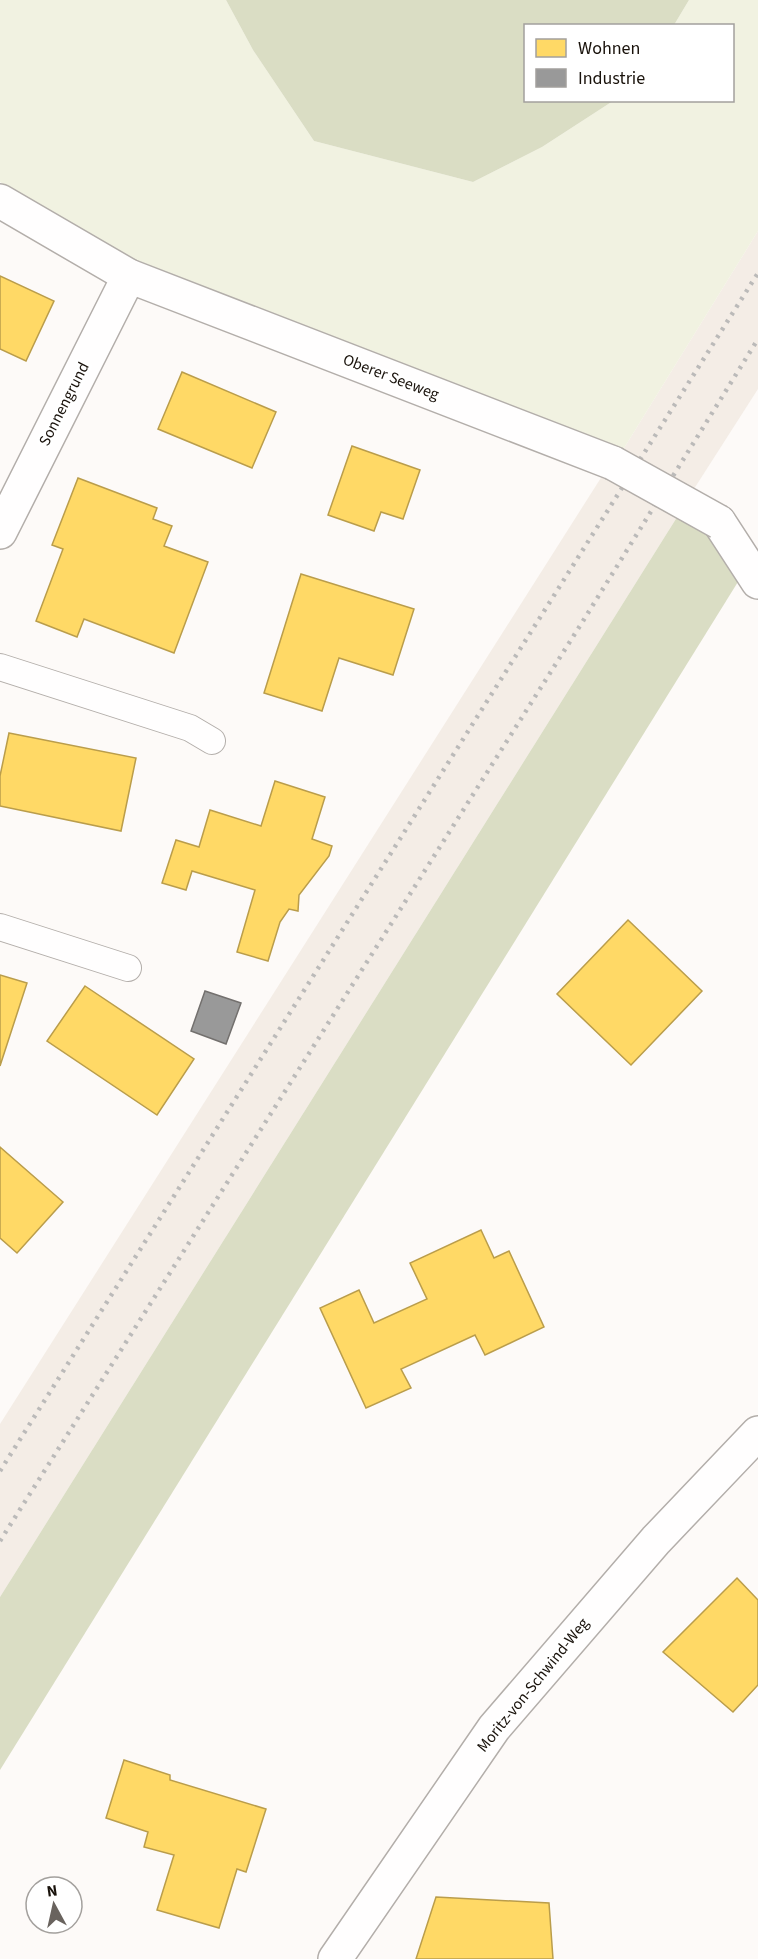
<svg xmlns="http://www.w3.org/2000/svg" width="758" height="1959" viewBox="0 0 758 1959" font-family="'Source Sans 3',sans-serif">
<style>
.built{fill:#f4ede6}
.green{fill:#f1f2e1}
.forest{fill:#daddc4}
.homes{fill:#ffd966;stroke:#ba9d4b;stroke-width:1.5}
.industry{fill:#999;stroke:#73706e;stroke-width:1.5}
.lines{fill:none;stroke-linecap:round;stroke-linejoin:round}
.service-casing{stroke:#b3aeaa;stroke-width:28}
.minor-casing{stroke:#b3aeaa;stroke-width:36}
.service{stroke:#fffefe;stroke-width:26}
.minor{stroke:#fffefe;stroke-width:33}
.rail{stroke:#bbbab9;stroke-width:4.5;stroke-dasharray:3 6;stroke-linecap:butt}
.minor-bridge-casing{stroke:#b3aeaa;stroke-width:36;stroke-linecap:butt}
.minor-bridge{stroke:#fffefe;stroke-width:33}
.labels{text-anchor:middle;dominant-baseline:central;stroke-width:6;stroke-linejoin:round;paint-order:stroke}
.street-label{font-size:16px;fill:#19120b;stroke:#fff}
</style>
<rect width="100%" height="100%" fill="#fdfaf8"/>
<g class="built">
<polygon points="758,231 758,389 692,492 621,453"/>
<polygon points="604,473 679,514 0,1597 0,1424"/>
</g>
<polygon class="green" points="0,0 226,0 253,50 314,141 473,182 542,147 613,101 732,100 732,26 674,25 689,0 758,0 758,231 621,453 138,263 0,182"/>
<g class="forest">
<polygon points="226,0 689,0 674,25 526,26 526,100 613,101 542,147 473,182 314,141 253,50"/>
<polygon points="679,514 715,536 741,577 0,1770 0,1597"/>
</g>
<g class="homes">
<polygon points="0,276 54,301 26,361 0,349"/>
<polygon points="182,372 276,412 252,468 158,429"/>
<polygon points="352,446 420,470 403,519 381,512 374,531 328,515"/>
<polygon points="78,478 157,508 153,519 172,526 164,546 208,562 174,653 84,619 77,637 36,621 63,549 52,545"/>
<polygon points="301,574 414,609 393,675 339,658 322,711 264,693"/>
<polygon points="9,733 136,758 121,831 0,806 0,776"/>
<polygon points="275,781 325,797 312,839 332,846 329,856 299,895 298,911 289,909 280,922 268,961 237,952 255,890 192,871 186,890 162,883 176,840 199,847 210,810 261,826"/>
<polygon points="628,920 702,991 631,1065 557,994"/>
<polygon points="0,975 27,983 0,1066"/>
<polygon points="85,986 194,1059 157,1115 47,1041"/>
<polygon points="0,1147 63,1202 17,1253 0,1238"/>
<polygon points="481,1230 494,1258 509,1251 544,1327 485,1355 475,1335 401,1369 411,1388 366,1408 320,1308 359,1290 374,1323 427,1299 410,1263"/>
<polygon points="737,1578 758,1600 758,1685 733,1712 663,1652"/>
<polygon points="124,1760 170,1775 170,1780 266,1809 246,1872 237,1869 219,1928 157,1910 174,1855 144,1847 148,1832 106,1818"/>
<polygon points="436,1897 549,1903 553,1959 416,1959"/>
</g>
<polygon class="industry" points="205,991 241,1003 226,1044 191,1031"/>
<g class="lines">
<defs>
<g id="service">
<polyline points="0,667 190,728 212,741"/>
<polyline points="0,927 128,968"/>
</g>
<g id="minor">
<polyline points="0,201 129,276 613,463"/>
<polyline points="719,522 758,582"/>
<polyline points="0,532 129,276"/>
<polyline points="335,1959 494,1728 656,1540 758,1433"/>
</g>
</defs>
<use href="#service" class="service-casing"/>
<use href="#minor" class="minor-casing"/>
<use href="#service" class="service"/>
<use href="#minor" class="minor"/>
<g class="rail">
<polyline points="0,1471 758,273"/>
<polyline points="0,1541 583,621 758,339"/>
</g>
<defs>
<polyline id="minor-bridge" points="613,463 719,522"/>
</defs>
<use href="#minor-bridge" class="minor-bridge-casing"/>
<use href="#minor-bridge" class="minor-bridge"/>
</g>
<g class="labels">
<g class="street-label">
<text transform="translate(391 377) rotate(21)">Oberer Seeweg</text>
<text transform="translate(64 404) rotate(-63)">Sonnengrund</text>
<text transform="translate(533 1685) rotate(-51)">Moritz-von-Schwind-Weg</text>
</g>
</g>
<rect x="524" y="24" width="210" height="78" fill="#ffffff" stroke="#a3a09d" stroke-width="1.5"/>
<rect x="536" y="39" width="30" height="18" fill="#ffd966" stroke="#a3a09d" stroke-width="1.5"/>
<text x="578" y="54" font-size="18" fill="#19120b">Wohnen</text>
<rect x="536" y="69" width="30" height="18" fill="#999999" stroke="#a3a09d" stroke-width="1.5"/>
<text x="578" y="84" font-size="18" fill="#19120b">Industrie</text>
<g transform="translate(54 1905) rotate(352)"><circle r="28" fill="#ffffff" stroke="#a3a09d" stroke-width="1.5"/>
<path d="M0-4.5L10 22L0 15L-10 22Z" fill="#69635e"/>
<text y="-9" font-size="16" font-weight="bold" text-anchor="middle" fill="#19120b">N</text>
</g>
</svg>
